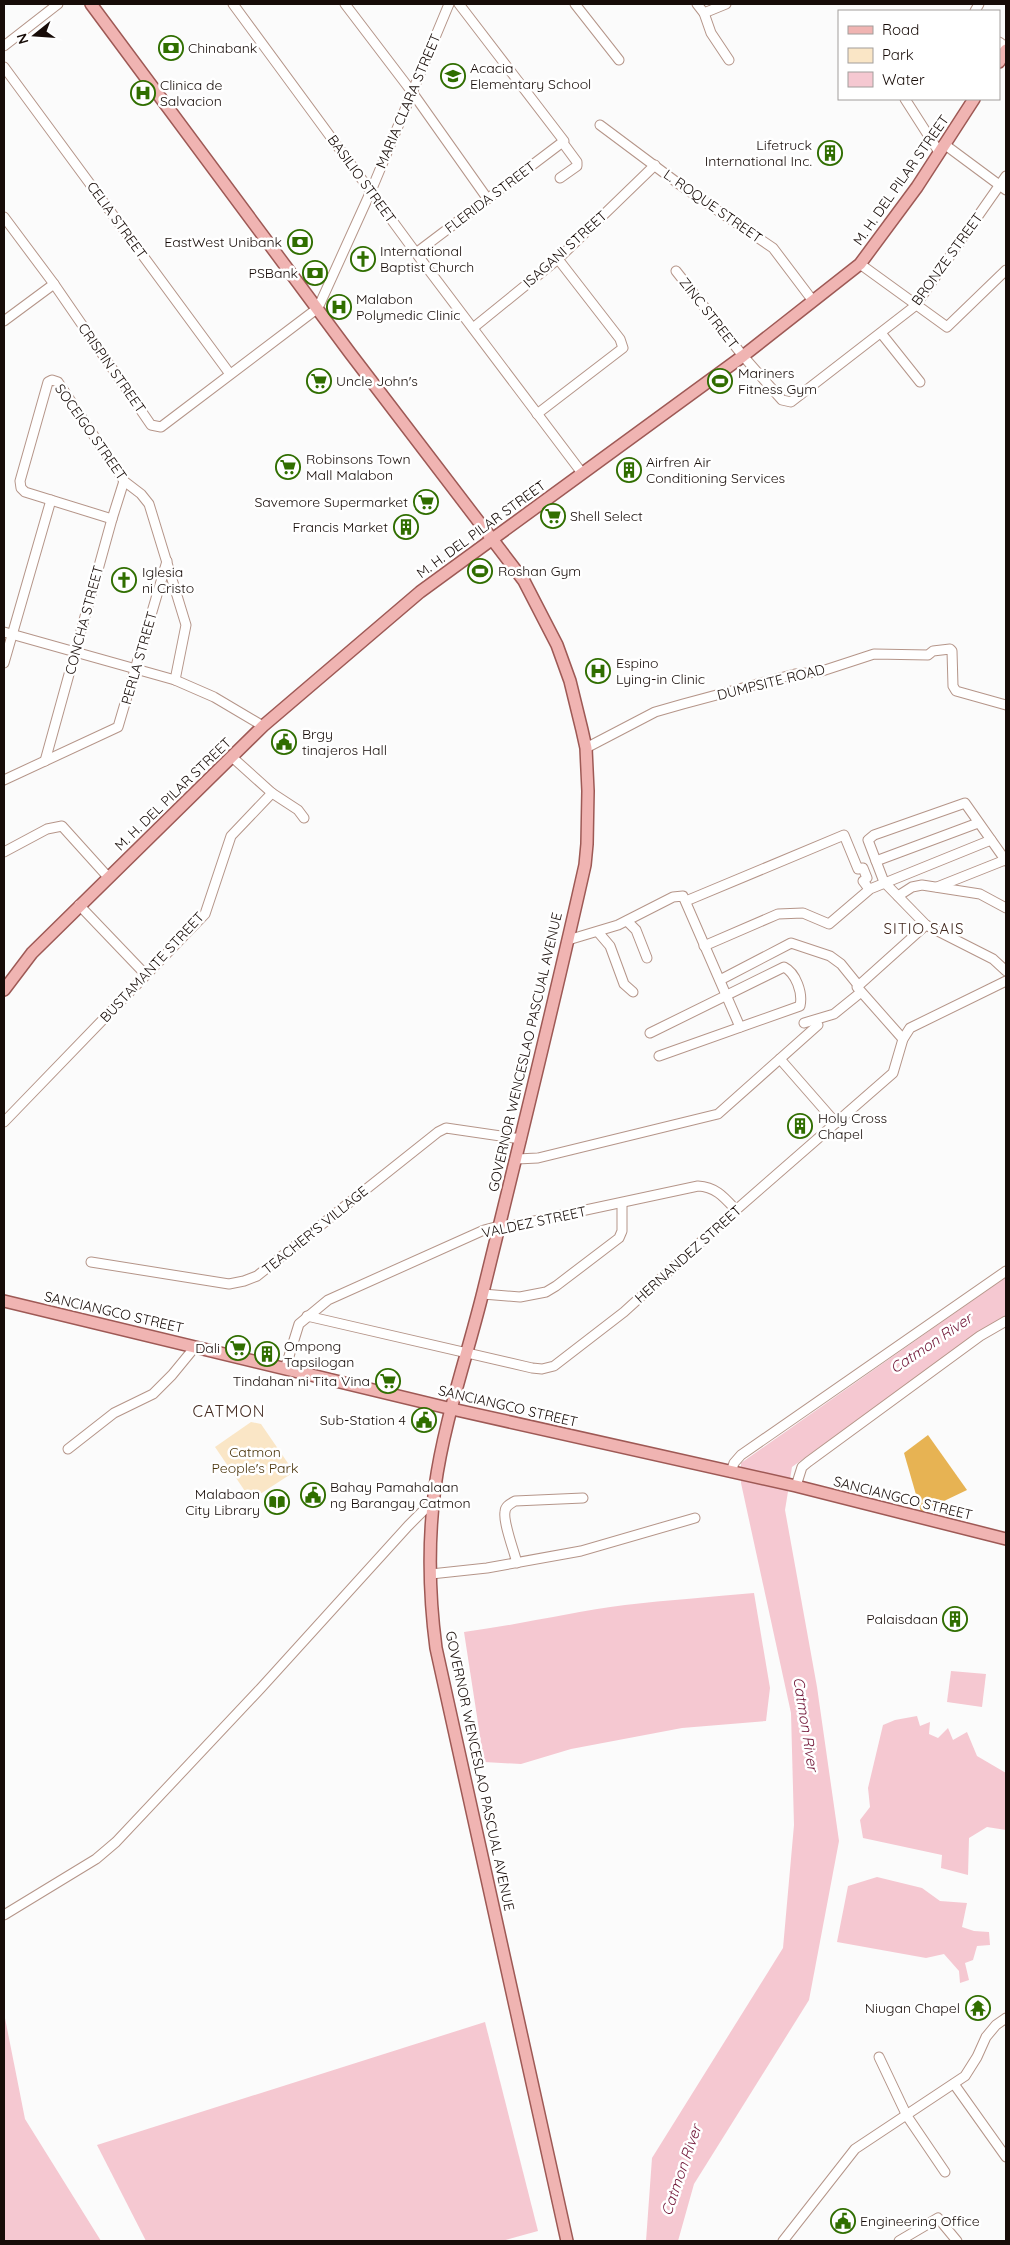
<svg xmlns="http://www.w3.org/2000/svg" width="1010" height="2245" viewBox="0 0 1010 2245" font-family="Quicksand,sans-serif">
<style>
.green{fill:#fae6c6}
.forest{fill:#e7b353}
.water{fill:#f5c8d1}
.lines{fill:none;stroke-linecap:round;stroke-linejoin:round}
.minor-casing{stroke:#b59589;stroke-width:11}
.major-casing{stroke:#9e5955;stroke-width:14}
.minor{stroke:#fff;stroke-width:9}
.major{stroke:#f0b4b2;stroke-width:11}
.labels{text-anchor:middle;dominant-baseline:central;stroke-width:5;stroke-linejoin:round;paint-order:stroke}
.poi-label{font-size:14px;fill:#170c08;stroke:#fff;text-anchor:start}
.street-label{font-size:14px;fill:#170c08;stroke:#fff}
.park-label{font-size:14px;fill:#4a340b;stroke:#fff}
.neighbourhood-label{font-size:15px;letter-spacing:1px;fill:#442b21;stroke:#fff}
.water-label{font-size:15px;font-style:italic;fill:#711637;stroke:#fff}
.quarter-label{font-size:16px;letter-spacing:1px;fill:#442b21;stroke:#fff}
</style>
<rect width="100%" height="100%" fill="#fbfbfb"/>
<polygon class="green" points="251,1422 261,1424 294,1472 251,1500 215,1447"/>
<polygon class="forest" points="928,1435 967,1490 921,1512 904,1453"/>
<g class="water">
<polygon points="1006,1277 1006,1317 971,1338 792,1467 785,1510 817,1687 839,1841 809,2000 694,2184 678,2241 646,2241 652,2158 783,1948 794,1825 791,1713 741,1483 741,1463"/>
<path d="M754,1593L770,1688L766,1721L682,1728L571,1749L521,1764L484,1762L464,1632C518,1625 571,1612 625,1605C668,1600 711,1597 754,1593Z"/>
<polygon points="951,1671 986,1674 982,1707 947,1702"/>
<polygon points="917,1716 920,1726 930,1722 929,1734 938,1738 948,1728 953,1740 967,1732 977,1756 1006,1773 1006,1830 987,1827 969,1838 968,1875 941,1868 942,1855 863,1838 860,1820 870,1807 868,1788 883,1725 895,1720"/>
<polygon points="877,1877 922,1888 940,1901 967,1903 962,1927 974,1931 989,1932 990,1945 977,1946 973,1960 965,1963 969,1980 960,1983 959,1971 944,1954 926,1958 837,1942 848,1886"/>
<polygon points="4,2013 25,2119 101,2241 4,2241"/>
<polygon points="485,2022 538,2231 502,2241 146,2241 97,2145"/>
</g>
<g class="lines">
<defs>
<g id="minor">
<polyline points="233,4 416,253 582,473"/>
<polyline points="345,4 412,92 487,198"/>
<polyline points="575,4 619,60"/>
<polyline points="697,4 704,13 711,33 729,60"/>
<polyline points="975,11 979,4"/>
<polyline points="704,13 726,4"/>
<polyline points="999,42 1006,47"/>
<polyline points="4,46 58,4"/>
<polyline points="4,67 230,374"/>
<polyline points="905,99 939,152"/>
<polyline points="600,125 683,187 773,248 813,301"/>
<polyline points="944,144 1006,190"/>
<polyline points="560,178 577,166 577,162 563,143"/>
<polyline points="4,217 54,284 151,425 161,427 318,308 371,191 449,4"/>
<polyline points="416,253 564,141 459,4"/>
<polyline points="860,264 947,327 1006,270"/>
<polyline points="676,271 743,356 782,400 791,402 915,306 1006,176"/>
<polyline points="4,321 54,284"/>
<polyline points="473,328 558,259 655,165"/>
<polyline points="881,333 920,382"/>
<polyline points="537,414 623,348 620,339 558,259"/>
<polyline points="112,519 25,492 21,488 20,481 48,382 52,380 58,382 124,481 141,494 149,504 186,625 175,680"/>
<polyline points="4,632 175,680 214,697 263,726"/>
<polyline points="4,663 51,500"/>
<polyline points="586,748 655,712 683,704 795,674 819,672 874,654 928,655 933,651 950,649 952,651 953,686 956,691 1006,705"/>
<polyline points="232,757 272,793 298,810 304,818"/>
<polyline points="45,761 112,519 124,481"/>
<polyline points="4,780 118,727 167,561"/>
<polyline points="4,852 47,829 62,826 108,877"/>
<polyline points="876,861 978,823"/>
<polyline points="1006,861 965,803 874,835 868,840 884,882 926,925 993,959 1006,971"/>
<polyline points="937,887 1005,860"/>
<polyline points="898,896 912,887 922,885 980,894 1006,908"/>
<polyline points="686,901 844,835 858,869 863,868 867,878 863,881 869,889"/>
<polyline points="79,905 146,975"/>
<polyline points="627,921 636,930 647,958"/>
<polyline points="598,932 610,946 624,984 633,992"/>
<polyline points="568,940 618,925 673,897 683,896 740,1027"/>
<polyline points="704,946 778,914 803,913 829,924 870,889 991,840"/>
<polyline points="720,980 791,943 830,956 841,964 858,985"/>
<polyline points="804,1023 834,1014 860,993"/>
<path d="M650,1033L784,967C796,973 803,993 800,1006L659,1056"/>
<polyline points="903,1039 857,987 926,925"/>
<polyline points="780,1059 836,1123"/>
<polyline points="4,1122 205,914 231,836 272,793"/>
<polyline points="517,1159 538,1158 718,1114 818,1025"/>
<polyline points="91,1262 229,1284 244,1281 257,1276 438,1132 446,1128 521,1139"/>
<polyline points="483,1294 520,1297 546,1292 556,1286 619,1238 622,1231 622,1203"/>
<polyline points="307,1316 532,1368 542,1369 554,1366 624,1312 736,1210 893,1073 903,1039 910,1028 1006,981"/>
<path d="M285,1369L299,1324L328,1300L484,1230L499,1226H511L698,1186C716,1187 724,1197 736,1210"/>
<polyline points="68,1449 114,1413 153,1394 172,1375 195,1347"/>
<polyline points="731,1472 734,1463 741,1455 1006,1271"/>
<polyline points="796,1486 802,1467 808,1462 980,1336 1006,1321"/>
<path d="M517,1563C514,1551 503,1522 505,1512C505,1506 510,1504 515,1501L583,1498"/>
<polyline points="431,1574 487,1568 581,1551 695,1518"/>
<polyline points="4,1915 96,1859 116,1842 261,1688 408,1526 434,1500"/>
<polyline points="879,2057 907,2116 945,2172"/>
<polyline points="954,2084 1006,2157"/>
<polyline points="783,2241 855,2149 965,2076 977,2057 986,2037 996,2025 1006,2018"/>
<polyline points="899,2241 938,2218 957,2241"/>
</g>
<g id="major">
<path d="M91,4L350,353L524,581L557,645L570,681L582,730L586,748L588,791L587,844L585,865C553,1008 518,1150 483,1292C467,1357 444,1421 435,1487C428,1540 429,1595 436,1648L567,2241"/>
<polyline points="999,62 1006,50"/>
<polyline points="4,990 32,953 263,726 420,592 743,356 860,264 917,187 974,99"/>
<polyline points="4,1301 452,1409 796,1486 1006,1539"/>
</g>
</defs>
<use href="#minor" class="minor-casing"/>
<use href="#major" class="major-casing"/>
<use href="#minor" class="minor"/>
<use href="#major" class="major"/>
</g>
<defs>
<symbol id="bank-ring" viewBox="-11 -11 22 22"><circle r="9.5" fill="#fff" stroke="#306e00" stroke-width="1.5"/><path d="M-6-4H6V4H-6ZM0-2.3a2.3 2.3 0 1 0 0 4.6a2.3 2.3 0 1 0 0-4.6Z" fill="#306e00"/></symbol>
<symbol id="school-ring" viewBox="-11 -11 22 22"><circle r="9.5" fill="#fff" stroke="#306e00" stroke-width="1.5"/><path d="M0-5L7-2L0 1L-7-2ZM-4 1L0 2.5L4 1V4Q0 6-4 4Z" fill="#306e00"/></symbol>
<symbol id="hospital-ring" viewBox="-11 -11 22 22"><circle r="9.5" fill="#fff" stroke="#306e00" stroke-width="1.5"/><path d="M-5-5h3v3.5h4V-5h3V5h-3V1.5h-4V5h-3Z" fill="#306e00"/></symbol>
<symbol id="building-ring" viewBox="-11 -11 22 22"><circle r="9.5" fill="#fff" stroke="#306e00" stroke-width="1.5"/><path d="M-4-6H4V6H1V3H-1V6H-4ZM-2.5-4.3h1.7v1.8h-1.7ZM.8-4.3h1.7v1.8H.8ZM-2.5-1h1.7V.8h-1.7ZM.8-1h1.7V.8H.8Z" fill="#306e00"/></symbol>
<symbol id="church-ring" viewBox="-11 -11 22 22"><circle r="9.5" fill="#fff" stroke="#306e00" stroke-width="1.5"/><path d="M-1.2-6h2.4v3.5h3.3v2.4h-3.3V6h-2.4V-.1h-3.3v-2.4h3.3Z" fill="#306e00"/></symbol>
<symbol id="supermarket-ring" viewBox="-11 -11 22 22"><circle r="9.5" fill="#fff" stroke="#306e00" stroke-width="1.5"/><path d="M-6-5.5h2.5l.6 2H6L4.5 2H-2.5L-4.4-4H-6ZM-1.5 3.2a1.3 1.3 0 1 0 .1 0ZM3 3.2a1.3 1.3 0 1 0 .1 0Z" fill="#306e00"/></symbol>
<symbol id="stadium-ring" viewBox="-11 -11 22 22"><circle r="9.5" fill="#fff" stroke="#306e00" stroke-width="1.5"/><path d="M0-5a6.5 5 0 1 0 0 10a6.5 5 0 1 0 0-10ZM-3.5-1.8h7v3.6h-7Z" fill="#306e00"/></symbol>
<symbol id="civic-ring" viewBox="-11 -11 22 22"><circle r="9.5" fill="#fff" stroke="#306e00" stroke-width="1.5"/><path d="M-.6-6.5H3V-4.5H.6V-3L4-1V1h2V6H-6V1h2V-1L-.6-3ZM-1.2 2.5V6h2.4V2.5Z" fill="#306e00"/></symbol>
<symbol id="library-ring" viewBox="-11 -11 22 22"><circle r="9.5" fill="#fff" stroke="#306e00" stroke-width="1.5"/><path d="M-6-4Q-3-5.5-.7-3.5V5Q-3 3-6 4ZM6-4Q3-5.5 .7-3.5V5Q3 3 6 4Z" fill="#306e00"/></symbol>
<symbol id="temple-ring" viewBox="-11 -11 22 22"><circle r="9.5" fill="#fff" stroke="#306e00" stroke-width="1.5"/><path d="M0-6L5-2H3V0L6.5 2.5H4V6H1.5V3h-3V6H-4V2.5H-6.5L-3 0V-2H-5Z" fill="#306e00"/></symbol>
</defs>
<g fill-rule="evenodd">
<use href="#bank-ring" x="157" y="34" width="28" height="28"/>
<use href="#school-ring" x="439" y="62" width="28" height="28"/>
<use href="#hospital-ring" x="129" y="79" width="28" height="28"/>
<use href="#building-ring" x="816" y="139" width="28" height="28"/>
<use href="#bank-ring" x="286" y="228" width="28" height="28"/>
<use href="#church-ring" x="349" y="245" width="28" height="28"/>
<use href="#bank-ring" x="301" y="259" width="28" height="28"/>
<use href="#hospital-ring" x="325" y="293" width="28" height="28"/>
<use href="#supermarket-ring" x="305" y="367" width="28" height="28"/>
<use href="#stadium-ring" x="706" y="367" width="28" height="28"/>
<use href="#supermarket-ring" x="274" y="453" width="28" height="28"/>
<use href="#building-ring" x="615" y="456" width="28" height="28"/>
<use href="#supermarket-ring" x="412" y="488" width="28" height="28"/>
<use href="#supermarket-ring" x="539" y="502" width="28" height="28"/>
<use href="#building-ring" x="392" y="513" width="28" height="28"/>
<use href="#stadium-ring" x="466" y="557" width="28" height="28"/>
<use href="#church-ring" x="110" y="566" width="28" height="28"/>
<use href="#hospital-ring" x="584" y="657" width="28" height="28"/>
<use href="#civic-ring" x="270" y="728" width="28" height="28"/>
<use href="#building-ring" x="786" y="1112" width="28" height="28"/>
<use href="#supermarket-ring" x="224" y="1334" width="28" height="28"/>
<use href="#building-ring" x="253" y="1340" width="28" height="28"/>
<use href="#supermarket-ring" x="374" y="1367" width="28" height="28"/>
<use href="#civic-ring" x="410" y="1406" width="28" height="28"/>
<use href="#civic-ring" x="299" y="1481" width="28" height="28"/>
<use href="#library-ring" x="263" y="1488" width="28" height="28"/>
<use href="#building-ring" x="941" y="1605" width="28" height="28"/>
<use href="#temple-ring" x="964" y="1994" width="28" height="28"/>
<use href="#civic-ring" x="829" y="2207" width="28" height="28"/>
</g>
<g class="labels">
<g class="poi-label">
<text x="188" y="48">Chinabank</text>
<text x="470" y="68">Acacia<tspan x="470" dy="16">Elementary School</tspan></text>
<text x="160" y="85">Clinica de<tspan x="160" dy="16">Salvacion</tspan></text>
<text x="812" y="145" text-anchor="end">Lifetruck<tspan x="812" dy="16">International Inc.</tspan></text>
<text x="282" y="242" text-anchor="end">EastWest Unibank</text>
<text x="380" y="251">International<tspan x="380" dy="16">Baptist Church</tspan></text>
<text x="298" y="273" text-anchor="end">PSBank</text>
<text x="356" y="299">Malabon<tspan x="356" dy="16">Polymedic Clinic</tspan></text>
<text x="738" y="373">Mariners<tspan x="738" dy="16">Fitness Gym</tspan></text>
<text x="336" y="381">Uncle John's</text>
<text x="306" y="459">Robinsons Town<tspan x="306" dy="16">Mall Malabon</tspan></text>
<text x="646" y="462">Airfren Air<tspan x="646" dy="16">Conditioning Services</tspan></text>
<text x="408" y="502" text-anchor="end">Savemore Supermarket</text>
<text x="570" y="516">Shell Select</text>
<text x="388" y="527" text-anchor="end">Francis Market</text>
<text x="498" y="571">Roshan Gym</text>
<text x="142" y="572">Iglesia<tspan x="142" dy="16">ni Cristo</tspan></text>
<text x="616" y="663">Espino<tspan x="616" dy="16">Lying-in Clinic</tspan></text>
<text x="302" y="734">Brgy<tspan x="302" dy="16">tinajeros Hall</tspan></text>
<text x="818" y="1118">Holy Cross<tspan x="818" dy="16">Chapel</tspan></text>
<text x="284" y="1346">Ompong<tspan x="284" dy="16">Tapsilogan</tspan></text>
<text x="220" y="1348" text-anchor="end">Dali</text>
<text x="370" y="1381" text-anchor="end">Tindahan ni Tita Vina</text>
<text x="406" y="1420" text-anchor="end">Sub-Station 4</text>
<text x="330" y="1487">Bahay Pamahalaan<tspan x="330" dy="16">ng Barangay Catmon</tspan></text>
<text x="260" y="1494" text-anchor="end">Malabaon<tspan x="260" dy="16">City Library</tspan></text>
<text x="938" y="1619" text-anchor="end">Palaisdaan</text>
<text x="960" y="2008" text-anchor="end">Niugan Chapel</text>
<text x="860" y="2221">Engineering Office</text>
</g>
<g class="street-label">
<text transform="translate(408 101) rotate(-67)">MARIA CLARA STREET</text>
<text transform="translate(362 179) rotate(54)">BASILIO STREET</text>
<text transform="translate(901 180) rotate(-55)">M. H. DEL PILAR STREET</text>
<text transform="translate(490 197) rotate(-37)">FLERIDA STREET</text>
<text transform="translate(713 206) rotate(35)">L. ROQUE STREET</text>
<text transform="translate(117 220) rotate(54)">CELIA STREET</text>
<text transform="translate(565 249) rotate(-42)">ISAGANI STREET</text>
<text transform="translate(947 259) rotate(-54)">BRONZE STREET</text>
<text transform="translate(709 313) rotate(52)">ZINC STREET</text>
<text transform="translate(112 368) rotate(55)">CRISPIN STREET</text>
<text transform="translate(91 432) rotate(55)">SOCEIGO STREET</text>
<text transform="translate(481 529) rotate(-36)">M. H. DEL PILAR STREET</text>
<text transform="translate(84 620) rotate(-75)">CONCHA STREET</text>
<text transform="translate(139 658) rotate(-74)">PERLA STREET</text>
<text transform="translate(771 682) rotate(-14)">DUMPSITE ROAD</text>
<text transform="translate(173 794) rotate(-44)">M. H. DEL PILAR STREET</text>
<text transform="translate(152 967) rotate(-47)">BUSTAMANTE STREET</text>
<text transform="translate(525 1052) rotate(-77)">GOVERNOR WENCESLAO PASCUAL AVENUE</text>
<text transform="translate(534 1222) rotate(-12)">VALDEZ STREET</text>
<text transform="translate(315 1230) rotate(-39)">TEACHER'S VILLAGE</text>
<text transform="translate(688 1254) rotate(-42)">HERNANDEZ STREET</text>
<text transform="translate(114 1312) rotate(13)">SANCIANGCO STREET</text>
<text transform="translate(508 1406) rotate(13)">SANCIANGCO STREET</text>
<text transform="translate(903 1498) rotate(14)">SANCIANGCO STREET</text>
<text transform="translate(480 1771) rotate(78)">GOVERNOR WENCESLAO PASCUAL AVENUE</text>
</g>
<g class="park-label">
<text x="255" y="1452">Catmon<tspan x="255" dy="16">People's Park</tspan></text>
</g>
<g class="neighbourhood-label">
<text x="924" y="928">SITIO SAIS</text>
</g>
<g class="water-label">
<text transform="translate(931 1343) rotate(-34)">Catmon River</text>
<text transform="translate(806 1724) rotate(81)">Catmon River</text>
<text transform="translate(681 2170) rotate(-71)">Catmon River</text>
</g>
<g class="quarter-label">
<text x="229" y="1411">CATMON</text>
</g>
</g>
<rect width="1010" height="2245" fill="none" stroke="#170c08" stroke-width="10"/>
<rect x="838" y="10" width="162" height="90" fill="#ffffff" stroke="#a29e9c"/>
<rect x="848" y="26" width="25" height="8" fill="#f0b4b2" stroke="#a29e9c"/>
<text x="882" y="35" font-size="15" fill="#170c08">Road</text>
<rect x="848" y="48" width="25" height="15" fill="#fae6c6" stroke="#a29e9c"/>
<text x="882" y="60" font-size="15" fill="#170c08">Park</text>
<rect x="848" y="72" width="25" height="15" fill="#f5c8d1" stroke="#a29e9c"/>
<text x="882" y="85" font-size="15" fill="#170c08">Water</text>
<g transform="translate(35 35) rotate(253)" stroke="#ffffff" stroke-width="4" paint-order="stroke">
<path d="M0-4L9 19L0 12L-9 19Z" fill="#170c08"/>
<text y="-8" font-size="14" font-weight="bold" text-anchor="middle" fill="#170c08">N</text>
</g>
</svg>
